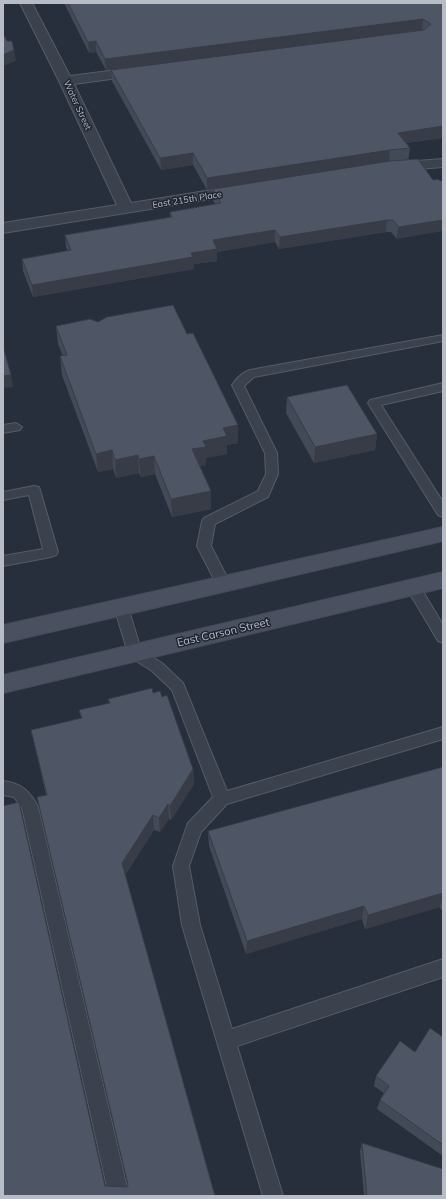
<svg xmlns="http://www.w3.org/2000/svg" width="446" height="1199" viewBox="0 0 446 1199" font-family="Mulish,sans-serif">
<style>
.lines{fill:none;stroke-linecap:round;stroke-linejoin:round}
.lane-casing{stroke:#565c67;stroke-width:2}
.street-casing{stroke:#565c67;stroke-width:2}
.secondary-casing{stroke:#444a56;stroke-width:2}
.lane{fill:#3b414d;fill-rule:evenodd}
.street{fill:#3b414d;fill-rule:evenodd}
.secondary{fill:#4a505f;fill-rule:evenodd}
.wall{fill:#434a57}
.shaded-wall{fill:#373c47}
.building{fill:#4e5665;stroke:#373c47}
.labels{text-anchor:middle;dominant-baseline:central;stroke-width:3;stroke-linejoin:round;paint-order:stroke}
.far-street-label{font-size:9px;fill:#b7bcc7;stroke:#202632}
.street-label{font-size:11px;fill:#b7bcc7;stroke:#202632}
</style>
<rect width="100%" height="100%" fill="#272e3c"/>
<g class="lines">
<defs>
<g id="lane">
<path d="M443,335V341L254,377L244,386L277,453L278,474L268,497L215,524L211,546L230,583L228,587L223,588L218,587L197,546L202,521L204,518L258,491L266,474L265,453L232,385C236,379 243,372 250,370Z"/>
<polygon points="443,383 443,391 381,405 443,502 443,517 438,515 368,403 370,400"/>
<polygon points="16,423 22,427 20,430 3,433 3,425"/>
<polygon points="34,486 39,487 40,490 58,552 56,555 51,557 3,566 3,556 43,549 29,495 3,500 3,492"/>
<polygon points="413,582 418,583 443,625 443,643 438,641 406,587 408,583"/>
<polygon points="121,602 126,603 128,607 141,650 162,663 183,683 227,791 443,727 443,739 227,804 201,832 189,866 200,925 232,1029 443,959 443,977 237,1046 283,1196 263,1196 182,925 173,866 188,823 213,797 172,690 152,671 130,657 128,653 114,607 116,603"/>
<path d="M3,781C21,783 30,791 38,807L129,1196H109L22,808L14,797L3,795Z"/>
</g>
<g id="street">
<polygon points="20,3 32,3 70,76 140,67 145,68 147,71 145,74 140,75 74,84 131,203 243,185 248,187 251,190 248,193 3,233 3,223 117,205 59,81"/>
<polygon points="443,159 443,167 391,171 386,170 384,167 386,164 391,163"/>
</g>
<g id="secondary">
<polygon points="443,527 443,541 3,643 3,625"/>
<polygon points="443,572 443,588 3,693 3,675"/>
</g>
</defs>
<use href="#lane" class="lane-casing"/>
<use href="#street" class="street-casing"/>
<use href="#secondary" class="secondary-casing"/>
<use href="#lane" class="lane"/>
<use href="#street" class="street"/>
<use href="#secondary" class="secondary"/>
</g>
<g class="wall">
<polygon points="64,3 443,3 443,138 406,143 410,148 397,239 391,232 386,232 279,249 275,242 217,252 217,261 194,264 194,269 33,297 23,271 22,259 68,251 66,247 65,235 170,217 170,212 215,204 213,201 213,189 280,178 207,190 193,165 161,170 112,81 111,70 422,30 106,70 96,52 89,53"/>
<polygon points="56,326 238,443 227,445 227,454 206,458 206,465 200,466 211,491 211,509 172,517 155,474 141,477 139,473 116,478 113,469 98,472 62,375 60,356 63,356 58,344"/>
<polygon points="287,397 377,434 375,450 314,463 286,413"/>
<polygon points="153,693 162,697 193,769 194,784 171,820 169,819 160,832 154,830 125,875 215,1196 105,1186 127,1187 128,1186 37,797 46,795 31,730 81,718 79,710 109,703 108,699"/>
<polygon points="443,767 443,913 440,907 365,929 362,919 246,954 209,846 208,831"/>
<polygon points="443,1037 443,1156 377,1109 380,1100 384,1093 374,1086 376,1076 415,1052"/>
<polygon points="362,1143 443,1196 364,1196 360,1151"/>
</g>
<g class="shaded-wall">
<polygon points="423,19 422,30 106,70 105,59"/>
<polygon points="96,41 96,52 89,53 88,42"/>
<polygon points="14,50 16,61 3,66 3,55"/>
<polygon points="443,126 443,138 397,144 398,133"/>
<polygon points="390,150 389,162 207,190 207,178"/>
<polygon points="193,153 193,165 161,170 160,158"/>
<polygon points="387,220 386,232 279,249 280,237"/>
<polygon points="443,220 443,231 397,239 399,227"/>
<polygon points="275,230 275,242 217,252 217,261 194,264 194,269 33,297 32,285 191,253 213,240"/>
<polygon points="11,375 13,387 3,388 3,376"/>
<polygon points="238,425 238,443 227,445 227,454 206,458 206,465 193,468 192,449 203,441 223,428"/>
<polygon points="377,434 375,450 314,463 315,447"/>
<polygon points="112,450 113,469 98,472 96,454"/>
<polygon points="138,455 139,473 116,478 115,460"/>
<polygon points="154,456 155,474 141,477 139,459"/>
<polygon points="211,491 211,509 172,517 171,499"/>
<polygon points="193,769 194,784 171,820 170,806"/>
<polygon points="168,804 169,819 160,832 159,818"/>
<polygon points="153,815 154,830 123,877 122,863"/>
<polygon points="443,893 443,897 440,907 365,929 368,915"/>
<polygon points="364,906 362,919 246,954 247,941"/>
</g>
<g class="building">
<polygon points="68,3 443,3 443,126 398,133 410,148 390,150 207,178 193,153 160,158 111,70 424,30 431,24 423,19 105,59 96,41 88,42"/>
<polygon points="3,33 7,41 12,41 14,50 3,55"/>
<polygon points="418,159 433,180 438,179 440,181 443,180 443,220 399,227 393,220 387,220 280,237 275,230 213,240 217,249 191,253 193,257 32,285 22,259 71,250 65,235 172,217 170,212 221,203 213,189 390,161"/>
<polygon points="173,305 187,334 193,333 238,425 223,428 227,436 203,441 206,447 192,449 211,491 171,499 154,456 139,459 138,455 115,460 112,450 96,454 60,356 67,355 56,326 90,319 98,322 107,317"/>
<polygon points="3,346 11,375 3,376"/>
<polygon points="347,385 377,434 315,447 287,397"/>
<polygon points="152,688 153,693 160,691 162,697 167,695 193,769 170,806 168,804 159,818 153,815 122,863 215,1196 3,1196 3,806 19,802 105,1186 127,1187 128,1185 37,797 47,795 31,730 82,718 79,710 110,703 108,699"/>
<polygon points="443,767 443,893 368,915 364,906 247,941 208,831"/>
<polygon points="430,1028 443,1037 443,1145 380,1100 389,1086 376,1076 400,1041 415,1052"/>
<polygon points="362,1143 443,1169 443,1196 367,1196"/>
</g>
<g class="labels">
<g class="far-street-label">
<text transform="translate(78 105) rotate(65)">Water Street</text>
<text transform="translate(187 199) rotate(-9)">East 215th Place</text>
</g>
<g class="street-label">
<text transform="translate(223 632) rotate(-13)">East Carson Street</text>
</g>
</g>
<rect width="446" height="1199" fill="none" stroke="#b7bcc7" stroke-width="8"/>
</svg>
